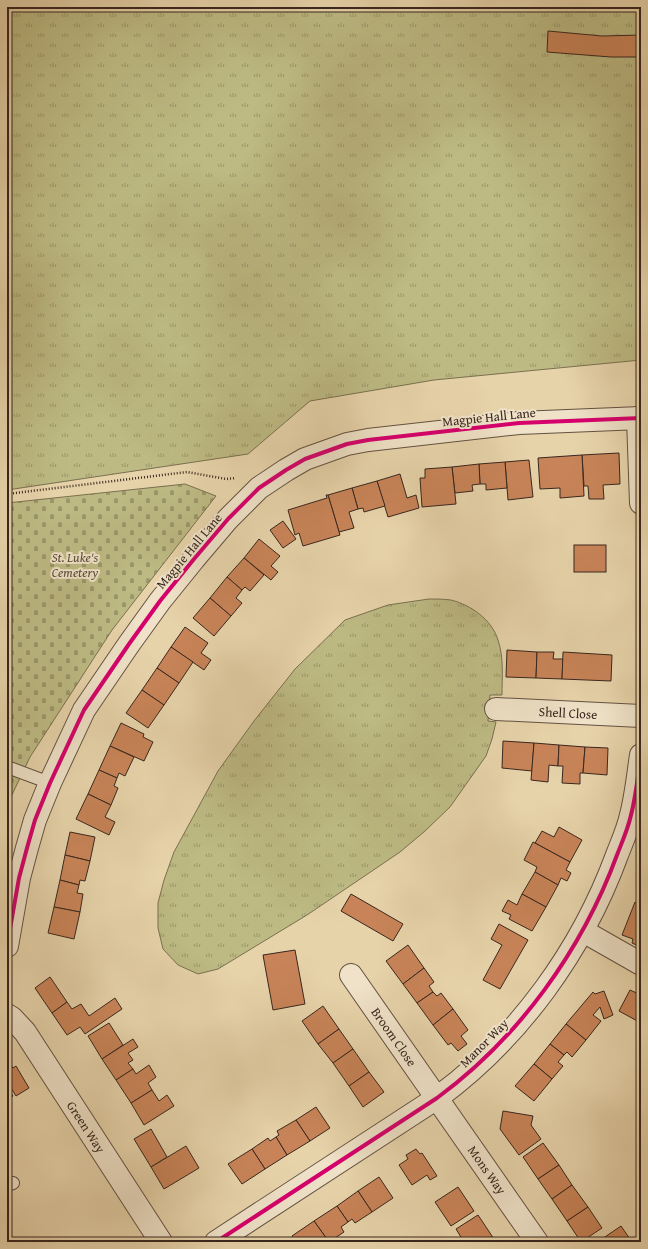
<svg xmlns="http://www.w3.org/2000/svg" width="648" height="1249" viewBox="0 0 648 1249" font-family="'Gentium Book Plus',serif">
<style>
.grass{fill:url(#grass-tufts);stroke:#7a7050}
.cemetery{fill:url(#cemetery-stones);stroke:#7a7050}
.building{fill:#c88458;stroke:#38261e}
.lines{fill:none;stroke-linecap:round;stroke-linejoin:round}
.service-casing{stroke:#645141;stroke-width:14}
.minor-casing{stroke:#645141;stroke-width:24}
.tertiary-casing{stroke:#645141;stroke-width:24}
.path{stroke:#38261e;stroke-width:2.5;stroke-dasharray:1 2;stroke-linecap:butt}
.service{stroke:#efe2c8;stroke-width:12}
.minor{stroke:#efe2c8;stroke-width:22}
.tertiary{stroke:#efe2c8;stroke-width:22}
.cycleway-casing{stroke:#efe2c8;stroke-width:6}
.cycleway{stroke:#d6006c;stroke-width:4}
.labels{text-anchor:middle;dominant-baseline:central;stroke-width:4;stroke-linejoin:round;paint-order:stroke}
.street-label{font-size:13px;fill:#38261e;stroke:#efe2c8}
.park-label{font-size:13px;font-style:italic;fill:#594b37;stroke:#efe2c8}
</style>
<defs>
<pattern id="grass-tufts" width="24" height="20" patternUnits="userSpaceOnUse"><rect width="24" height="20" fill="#bdba83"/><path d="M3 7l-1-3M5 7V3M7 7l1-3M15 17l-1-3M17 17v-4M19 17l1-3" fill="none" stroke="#9b976b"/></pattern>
<pattern id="cemetery-stones" width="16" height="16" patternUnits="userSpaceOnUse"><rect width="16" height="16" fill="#bdba83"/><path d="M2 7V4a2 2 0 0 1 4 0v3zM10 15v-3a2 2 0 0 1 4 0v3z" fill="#9b976b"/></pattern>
</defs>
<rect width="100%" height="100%" fill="#e7d3aa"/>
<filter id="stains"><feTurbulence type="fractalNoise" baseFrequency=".005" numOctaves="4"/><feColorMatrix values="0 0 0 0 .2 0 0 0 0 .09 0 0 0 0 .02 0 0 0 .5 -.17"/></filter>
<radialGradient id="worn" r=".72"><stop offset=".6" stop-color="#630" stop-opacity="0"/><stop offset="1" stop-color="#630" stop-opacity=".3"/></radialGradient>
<g class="grass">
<polygon points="7,7 641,7 641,360 434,380 310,401 248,454 7,490"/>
<path d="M429,599C436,599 444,599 451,600C471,605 492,620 498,640C504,657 502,678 502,695H490L488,721L496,722L492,739L486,756L450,807L425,831L400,852L307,915L218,969L198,974L178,965L163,949L158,928V903L164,880L174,852L218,771L254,721L295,669L345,620L388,605Z"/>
</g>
<polygon class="cemetery" points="185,484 216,496 112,630 30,757 10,799 7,809 7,503"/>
<g class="building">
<polygon points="548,31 602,36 641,35 641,57 611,57 547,52"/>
<polygon points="619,453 620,484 603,485 604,499 589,499 588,486 584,486 582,455"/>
<polygon points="582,455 584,496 560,498 560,488 540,489 538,458"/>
<polygon points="529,460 533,497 508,500 505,462"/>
<polygon points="505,462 507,488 486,490 486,484 480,484 479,464"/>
<polygon points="479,464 480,484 472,485 473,491 455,493 452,467"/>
<polygon points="452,467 456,504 422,507 420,478 425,478 425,469"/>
<polygon points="400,474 407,498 416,495 419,508 388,517 377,481"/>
<polygon points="377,481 385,506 364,512 363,508 358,509 352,488"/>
<polygon points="352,488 358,509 349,512 354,528 339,532 328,495"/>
<polygon points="326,495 328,495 340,535 303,546 299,533 295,535 288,510 327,498"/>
<polygon points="283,521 296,539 283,548 270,530"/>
<polygon points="259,539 280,556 271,566 278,572 271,580 244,558"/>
<rect x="574" y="545" width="32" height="27"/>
<polygon points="244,558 264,575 250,591 245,587 242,590 227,577"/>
<polygon points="227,577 242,590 236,598 242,603 231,616 210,598"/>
<polygon points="210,598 231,616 214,636 193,618"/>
<polygon points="185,627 208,643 201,653 211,660 204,670 171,647"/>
<polygon points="171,647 193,662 179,683 157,668"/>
<polygon points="507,650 537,652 536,678 506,677"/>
<polygon points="537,652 554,652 553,659 563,659 562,679 536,678"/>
<polygon points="563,652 612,655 611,681 562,679"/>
<polygon points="157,668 179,683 164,705 142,690"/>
<polygon points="142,690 164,705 148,728 126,713"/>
<polygon points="121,723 144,734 143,737 153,742 144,761 110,746"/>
<polygon points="503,741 534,743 532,771 502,768"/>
<polygon points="534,743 559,745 558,766 549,765 548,782 531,780"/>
<polygon points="559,745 585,747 583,773 580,773 580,784 562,783 563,766 558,766"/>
<polygon points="110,746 134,757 125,776 119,773 117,778 99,770"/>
<polygon points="585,747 608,748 607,775 583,773"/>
<polygon points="99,770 117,778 114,786 118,788 111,805 88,794"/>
<polygon points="88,794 111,805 105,817 115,822 109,835 76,819"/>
<polygon points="559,827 582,840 570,862 535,843 542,831 554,837"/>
<polygon points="70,832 95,837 90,861 65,855"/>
<polygon points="533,842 570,862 566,870 571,873 567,881 561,878 558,885 535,872 537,867 524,860"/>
<polygon points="65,855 90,861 85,881 80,880 79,885 60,880"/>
<polygon points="535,872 558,885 546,907 522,894"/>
<polygon points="60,880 79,885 77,893 83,894 80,912 54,907"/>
<polygon points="351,894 403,924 393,941 341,911"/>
<polygon points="522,894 546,907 532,931 509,919 511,915 502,911 508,900 517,905"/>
<polygon points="635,902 641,905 641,947 632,943 633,939 622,935"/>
<polygon points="54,907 80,912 74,939 48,933"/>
<polygon points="499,924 528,940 500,989 483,980 502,945 491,939"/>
<polygon points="408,945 424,968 403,984 386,961"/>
<polygon points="295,950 305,1004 273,1010 263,955"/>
<polygon points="424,968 434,982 429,986 433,992 417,1003 403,984"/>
<polygon points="50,977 67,1002 52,1013 35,988"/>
<polygon points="630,990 641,995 641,1023 619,1011"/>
<polygon points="604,991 613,1015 604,1019 600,1007 593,1015 601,1021 586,1040 566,1024 593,992 595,994"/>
<polygon points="433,992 437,996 441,993 453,1009 433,1025 417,1003"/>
<polygon points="115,998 122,1009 85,1034 80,1027 67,1035 52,1013 67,1002 72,1009 81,1004 89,1016"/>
<polygon points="323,1006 339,1029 318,1044 302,1021"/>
<polygon points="453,1009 468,1030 461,1036 467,1044 458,1051 451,1043 448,1045 433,1025"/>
<polygon points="109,1023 123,1045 102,1059 88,1036"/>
<polygon points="566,1024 586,1040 572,1057 567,1052 564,1055 550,1044"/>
<polygon points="339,1029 353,1049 333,1063 318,1044"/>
<polygon points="133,1039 138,1047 128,1053 133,1060 128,1063 133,1069 116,1080 102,1059"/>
<polygon points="550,1044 564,1055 558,1062 563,1066 552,1079 534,1064"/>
<polygon points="353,1049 369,1072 349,1086 333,1063"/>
<polygon points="7,1059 13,1068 16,1066 29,1088 16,1096 11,1088 9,1090 7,1087"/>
<polygon points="534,1064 552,1079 534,1101 515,1086"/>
<polygon points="149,1065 156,1077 148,1083 152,1090 131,1103 116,1080 133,1069 136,1074"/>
<polygon points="369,1072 384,1092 363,1107 349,1086"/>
<polygon points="7,1087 13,1096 7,1100"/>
<polygon points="152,1090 159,1101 167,1095 174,1106 144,1125 131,1103"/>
<polygon points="316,1107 330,1128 310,1141 296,1120"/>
<polygon points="503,1111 533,1116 531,1125 541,1139 519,1155 500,1129"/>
<polygon points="296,1120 310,1141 287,1155 276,1137 279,1135 277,1131"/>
<polygon points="151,1129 167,1157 151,1167 134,1139"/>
<polygon points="276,1137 287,1155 265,1169 252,1149 268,1138 270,1141"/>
<polygon points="543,1143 559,1165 538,1179 523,1157"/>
<polygon points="186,1146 199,1168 164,1189 151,1167"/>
<polygon points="252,1149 265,1169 242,1184 228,1164"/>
<polygon points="416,1149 420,1154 422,1153 437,1176 430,1180 427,1175 412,1185 399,1165 408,1159 406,1155"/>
<polygon points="559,1165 572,1185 552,1199 538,1179"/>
<polygon points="379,1177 393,1198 372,1212 358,1191"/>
<polygon points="572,1185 588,1207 567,1221 552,1199"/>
<polygon points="458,1187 474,1211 451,1226 435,1202"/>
<polygon points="358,1191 372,1212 355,1223 352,1219 348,1222 337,1206"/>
<polygon points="337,1206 348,1222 341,1227 344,1232 329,1242 314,1221"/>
<polygon points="588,1207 602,1228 581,1242 567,1221"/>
<polygon points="478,1215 494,1239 490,1242 464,1242 456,1229"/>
<polygon points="314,1221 329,1242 296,1242 292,1236"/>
<polygon points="621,1226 632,1242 600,1242 599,1241"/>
</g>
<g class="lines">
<defs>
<g id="service">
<polyline points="7,767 50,783"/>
<polyline points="7,1185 13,1183"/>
</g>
<g id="minor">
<polyline points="638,418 641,503"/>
<polyline points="496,709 641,716"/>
<polyline points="583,931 641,964"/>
<polyline points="351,975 537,1242"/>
<polyline points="7,1015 12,1018 25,1032 161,1242"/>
<path d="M216,1242L437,1098C519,1038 582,950 617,855C622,842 628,829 631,815C636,796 638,775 641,755"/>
</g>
<polyline id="tertiary" points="7,946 19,878 27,848 35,820 50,783 84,710 129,644 160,601 194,559 228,519 259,488 286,470 305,459 347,444 368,440 519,423 641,418"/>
</defs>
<use href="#service" class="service-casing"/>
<use href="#minor" class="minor-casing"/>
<use href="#tertiary" class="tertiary-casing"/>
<polyline class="path" points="7,494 187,472 226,479 236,478"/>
<use href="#service" class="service"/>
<use href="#minor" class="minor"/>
<use href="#tertiary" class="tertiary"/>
<defs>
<g id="cycleway">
<polyline points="7,946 19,878 27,848 35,820 50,783 84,710 129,644 160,601 194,559 228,519 259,488 286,470 305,459 347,444 368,440 519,423 641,418"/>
<path d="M216,1242L437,1098C519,1038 582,950 617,855C622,842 628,829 631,815C636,796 638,775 641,755"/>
</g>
</defs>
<use href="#cycleway" class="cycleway-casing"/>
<use href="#cycleway" class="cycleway"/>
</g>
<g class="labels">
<g class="street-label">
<text transform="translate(489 417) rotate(-6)">Magpie Hall Lane</text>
<text transform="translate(189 551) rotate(-50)">Magpie Hall Lane</text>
<text transform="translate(568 713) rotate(3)">Shell Close</text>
<text transform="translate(394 1037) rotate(55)">Broom Close</text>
<text transform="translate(484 1043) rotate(-45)">Manor Way</text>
<text transform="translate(86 1127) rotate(57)">Green Way</text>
<text transform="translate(487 1170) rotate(55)">Mons Way</text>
</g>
<g class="park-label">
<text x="75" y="557">St. Luke's<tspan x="75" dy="15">Cemetery</tspan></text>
</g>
</g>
<rect width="648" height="1249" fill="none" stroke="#e7d3aa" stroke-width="24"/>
<rect x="8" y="8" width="632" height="1233" fill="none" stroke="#38261e" stroke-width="2"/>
<rect x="12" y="12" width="624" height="1225" fill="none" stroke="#38261e"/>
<rect width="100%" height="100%" filter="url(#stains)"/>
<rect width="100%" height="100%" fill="url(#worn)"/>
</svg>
